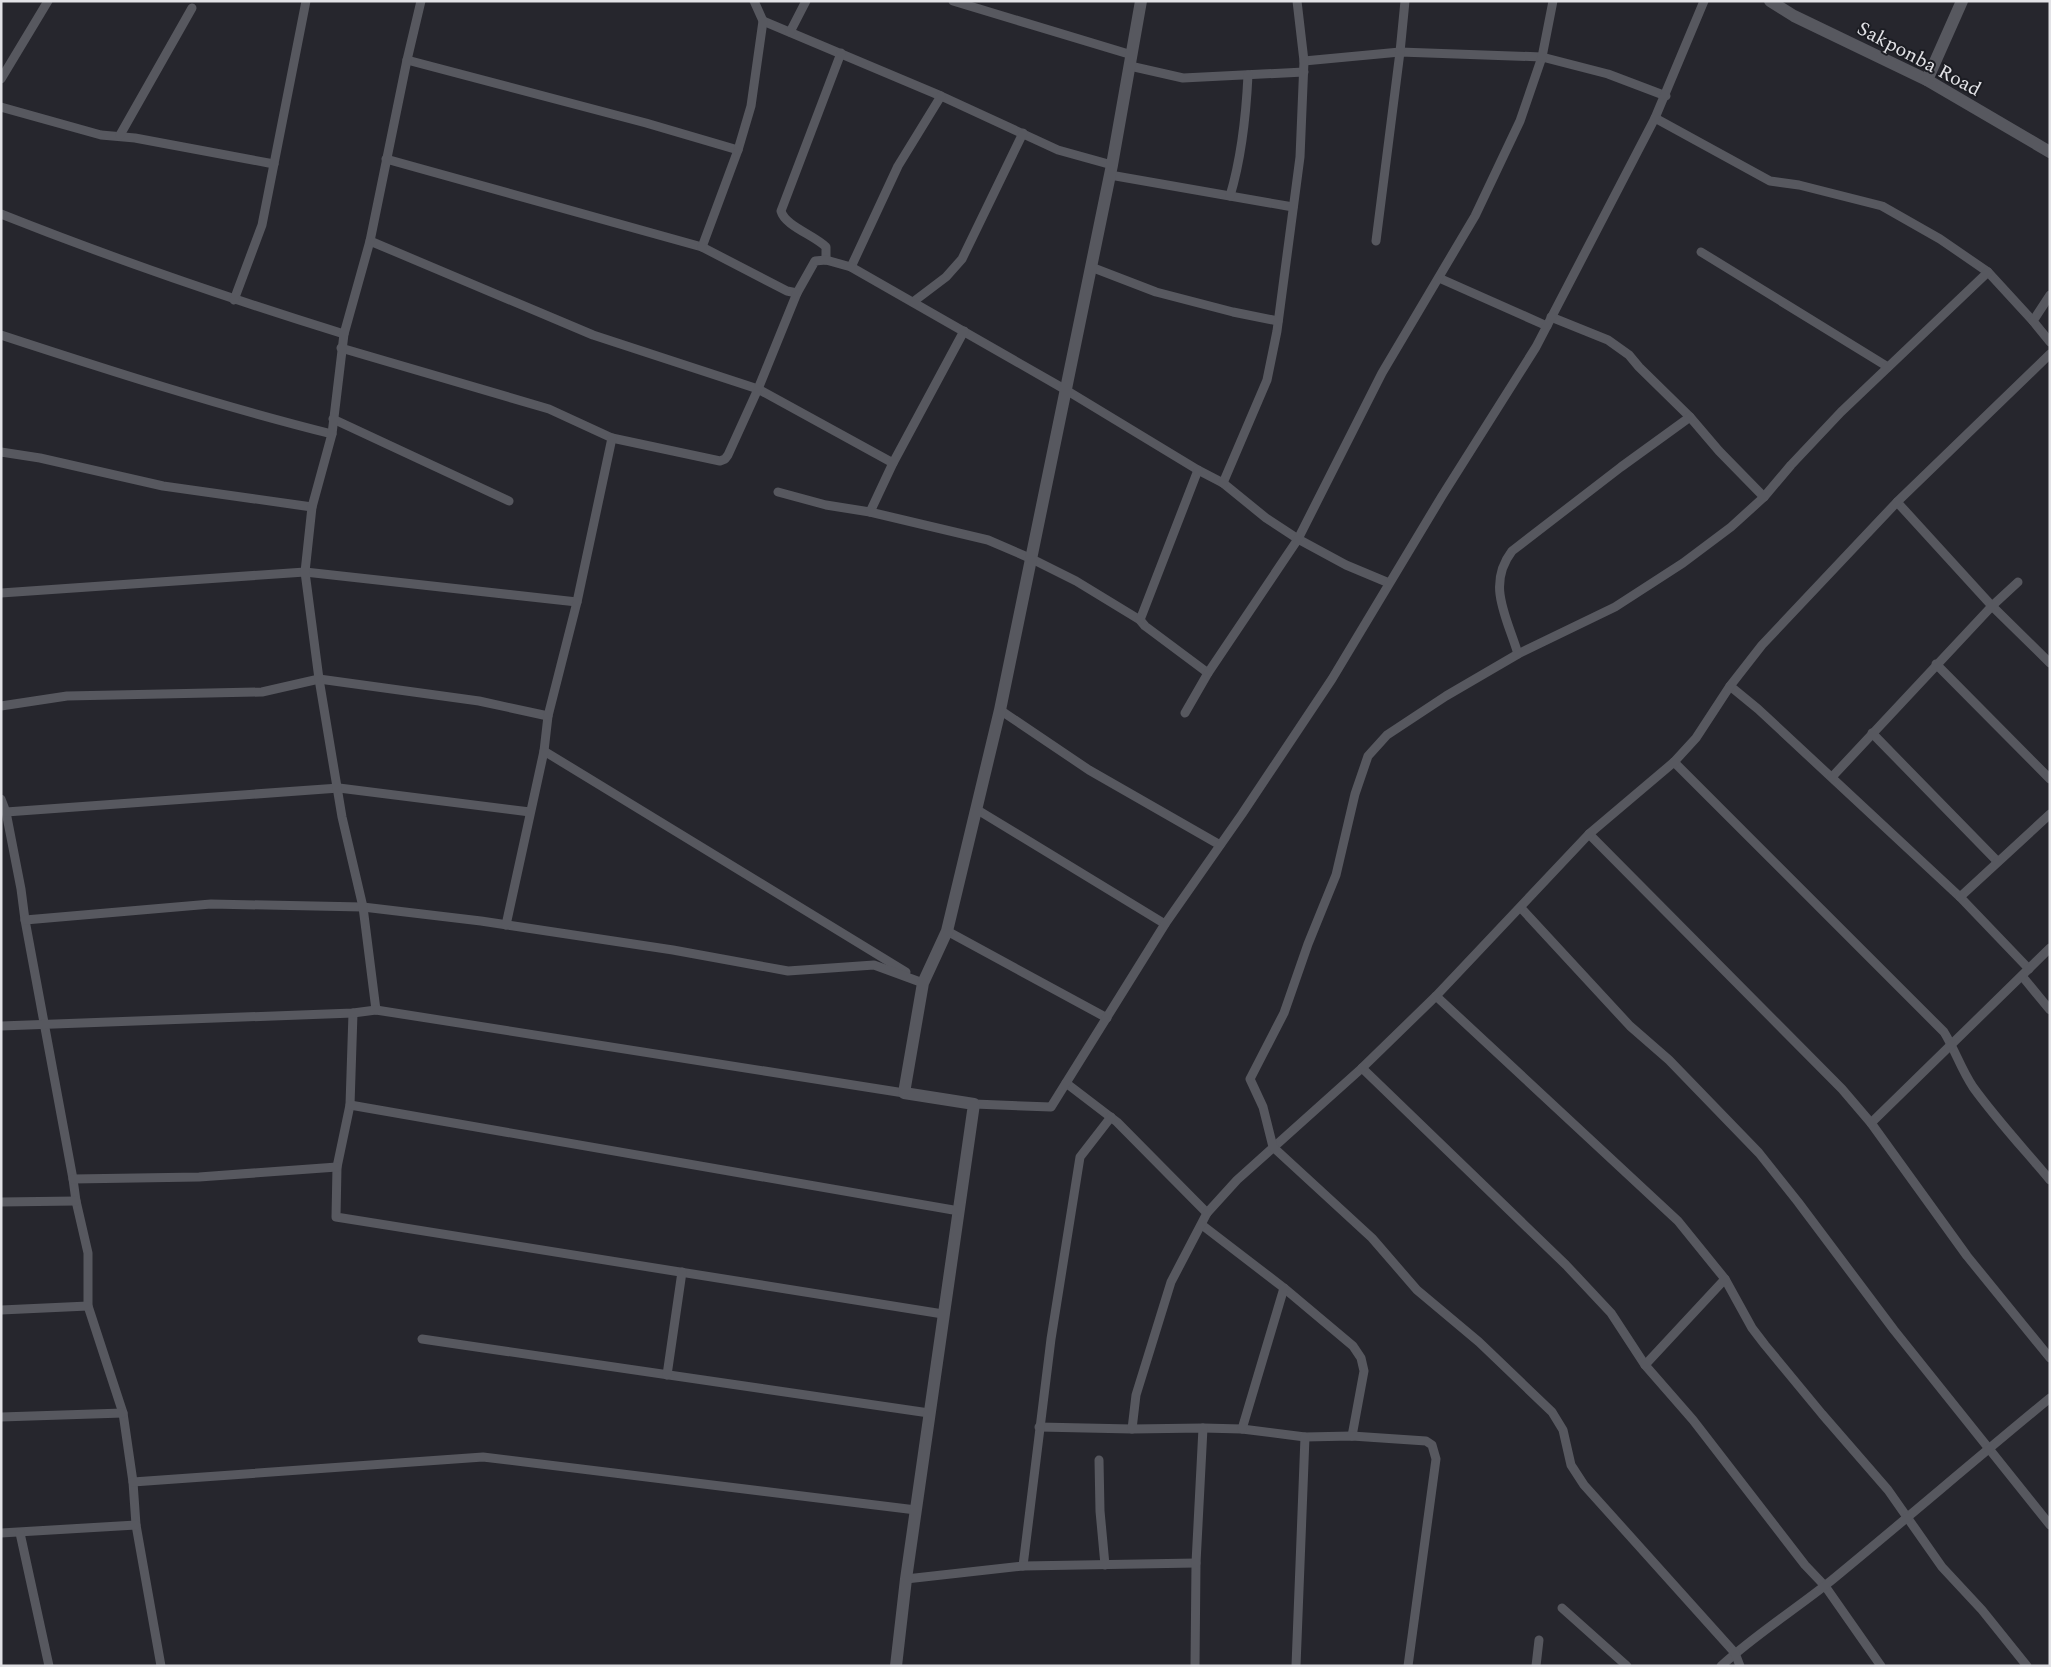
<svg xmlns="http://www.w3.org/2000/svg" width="2051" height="1667" viewBox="0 0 2051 1667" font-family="Spectral,serif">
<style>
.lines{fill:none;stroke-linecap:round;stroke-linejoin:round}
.street{stroke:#57585f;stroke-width:9}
.secondary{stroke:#57585f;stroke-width:12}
.labels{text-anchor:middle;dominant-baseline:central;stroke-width:4;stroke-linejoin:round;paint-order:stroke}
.street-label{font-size:20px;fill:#e2e2e6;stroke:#1c1d23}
</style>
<rect width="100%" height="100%" fill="#26262d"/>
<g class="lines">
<g class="street">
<polyline points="953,1 1132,55"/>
<polyline points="763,21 941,96 1058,150 1112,165"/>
<polyline points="790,32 806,1"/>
<polyline points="407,60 646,123 738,150"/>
<polyline points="1304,61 1400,52 1542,57 1608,74 1666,96"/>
<polyline points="1130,66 1183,78 1304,72"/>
<polyline points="1,79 48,1"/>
<polyline points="1,107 101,135 135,138 274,164"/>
<polyline points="1655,118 1770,181 1799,185 1882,206 1940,239 1988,272 2033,321"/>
<polyline points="120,135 192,8"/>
<polyline points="386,159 702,247 787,291 797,293"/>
<polyline points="1110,175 1293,207"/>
<path d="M1230,196C1242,156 1246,117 1248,75"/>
<path d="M1,214C114,259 228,298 344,334"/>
<polyline points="370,241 593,335 758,389 893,463"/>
<polyline points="1376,241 1400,52 1405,1"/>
<polyline points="702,247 738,150 751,106 763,21 754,1"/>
<polyline points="1701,252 1888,367"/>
<path d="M826,260V247C814,235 785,226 781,211L841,53"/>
<polyline points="851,267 898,166 941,96"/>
<polyline points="1091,267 1156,292 1233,312 1278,321"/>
<polyline points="1439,278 1547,326"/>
<polyline points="2050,295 2033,321 2050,342"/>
<polyline points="234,300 262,225 306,1"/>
<polyline points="913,302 946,277 962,259 1023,133"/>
<polyline points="1551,317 1608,340 1629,355 1639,367 1690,417"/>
<path d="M1,335C111,371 220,406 332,434"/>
<polyline points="341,348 549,409 612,438 720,461 725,459 728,455 758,389 797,293 815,261 826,260 851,267 1066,390 1198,470 1223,483 1266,518 1298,539 1346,565 1389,583"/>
<polyline points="333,419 509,501"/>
<polyline points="1,452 40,458 163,486 312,507"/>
<polyline points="1223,483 1267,380 1277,331 1300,157 1304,61 1297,1"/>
<polyline points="778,492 826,505 870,512 893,463 964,331"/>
<polyline points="1897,502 1992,606 2050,663"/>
<polyline points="870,512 988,540 1032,559 1076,581 1140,620 1145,626 1208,673"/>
<polyline points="1,593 305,572 577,602"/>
<polyline points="1140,620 1198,470"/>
<path d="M1518,654C1507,617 1486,585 1512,551L1621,467L1690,417L1719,451L1764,497"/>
<polyline points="1936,664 2050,779"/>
<polyline points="1730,686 1758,709 1960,897 2029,969"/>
<polyline points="1,706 67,696 262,692 319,679 479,701 548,716"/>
<polyline points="1000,710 1089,770 1220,845"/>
<polyline points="1185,713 1208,673 1298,539 1382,373 1475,216 1520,121 1542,57 1553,1"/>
<polyline points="1872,733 1997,861"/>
<polyline points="544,751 906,972"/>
<path d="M1674,762L1944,1032C1955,1050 1961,1069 1973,1087C1996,1119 2024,1149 2050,1180"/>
<polyline points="1832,777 1992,606 2018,582"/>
<polyline points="1,799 6,812 21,889 25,920 73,1179 76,1201 88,1253 88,1306 123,1413 133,1482 136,1525 161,1666"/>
<polyline points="976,809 1165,924"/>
<polyline points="6,812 339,788 530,812"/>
<polyline points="1589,834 1842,1089 1871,1123 1967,1256 2050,1358"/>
<polyline points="1960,897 2050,814"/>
<polyline points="1521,908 1630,1026 1669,1060 1759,1153 1798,1202 1894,1330 2050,1525"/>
<polyline points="25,920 211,904 363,907 481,921 673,950 788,971 874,965 923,983"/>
<polyline points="506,925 544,751 548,716 577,602 612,438"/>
<polyline points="947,931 1107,1018"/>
<polyline points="2022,976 2050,1010"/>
<polyline points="1436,996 1678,1221 1725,1279 1752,1328 1765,1345 1822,1414 1888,1490 1942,1567 1982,1610 2027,1666"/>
<polyline points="376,1010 363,907 342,817 319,679 305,572 312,507 332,434 344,334 370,241 407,60 421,1"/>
<polyline points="353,1013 350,1105 337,1167 336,1217 943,1314"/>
<polyline points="1,1026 353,1013 376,1010 904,1093"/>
<polyline points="1362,1068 1566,1265 1611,1313 1645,1365 1693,1420 1805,1565 1825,1586 1881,1666"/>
<polyline points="1066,1083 1117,1122 1207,1213"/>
<polyline points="974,1104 1051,1107 1165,924 1242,814 1332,679 1442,496 1536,347 1655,118 1704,1"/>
<polyline points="350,1105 959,1211"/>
<polyline points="1871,1123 2050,948"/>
<polyline points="73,1179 199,1177 337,1167"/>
<polyline points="1,1202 76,1201"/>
<polyline points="1202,1225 1284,1288 1353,1346 1361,1358 1364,1371 1352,1436"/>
<polyline points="1,1310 88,1306"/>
<polyline points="422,1339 929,1413"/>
<polyline points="1645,1365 1725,1279"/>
<polyline points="667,1375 682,1272"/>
<polyline points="1,1417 123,1413"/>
<polyline points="1039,1427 1132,1429"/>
<polyline points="1203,1428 1242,1429 1305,1437 1352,1436 1426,1441 1432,1445 1436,1459 1408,1666"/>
<polyline points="1242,1429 1284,1288"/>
<polyline points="1099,1460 1100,1511 1105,1565"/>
<polyline points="133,1482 483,1457 916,1510"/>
<polyline points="1,1533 136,1525"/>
<polyline points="20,1533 49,1666"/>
<polyline points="1023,1566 1051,1339 1080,1157 1111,1117"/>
<polyline points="906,1579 1023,1566 1196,1563"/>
<polyline points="1562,1608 1627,1666"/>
<polyline points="1195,1666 1196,1563 1203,1428 1132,1429 1136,1395 1171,1282 1207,1213 1237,1180 1362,1068 1436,996 1589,834 1674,762 1696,738 1730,686 1762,645 1897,502 2050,354"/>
<polyline points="1296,1666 1305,1437"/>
<polyline points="1536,1666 1539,1640"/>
<path d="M1721,1666C1756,1634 1796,1609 1832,1580C1905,1520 1977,1458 2050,1398"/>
<polyline points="1740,1666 1735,1653 1584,1485 1571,1465 1563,1430 1552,1412 1479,1342 1417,1290 1372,1238 1273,1147 1263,1107 1250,1079 1284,1013 1308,944 1336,875 1355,794 1368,756 1387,735 1446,696 1518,654 1615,607 1683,563 1731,527 1764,497 1791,465 1841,412 1988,272"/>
</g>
<g class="secondary">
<polyline points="1770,1 1794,16 1927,80 2050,152"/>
<polyline points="1927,80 1962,1"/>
<polyline points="896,1666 906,1579 974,1104 904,1093 923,983 947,931 1000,710 1112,165 1141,1"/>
</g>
</g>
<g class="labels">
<g class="street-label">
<text transform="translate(1919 59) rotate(28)">Sakponba Road</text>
</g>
</g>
<rect width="2051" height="1667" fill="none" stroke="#e2e2e6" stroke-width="5"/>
</svg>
